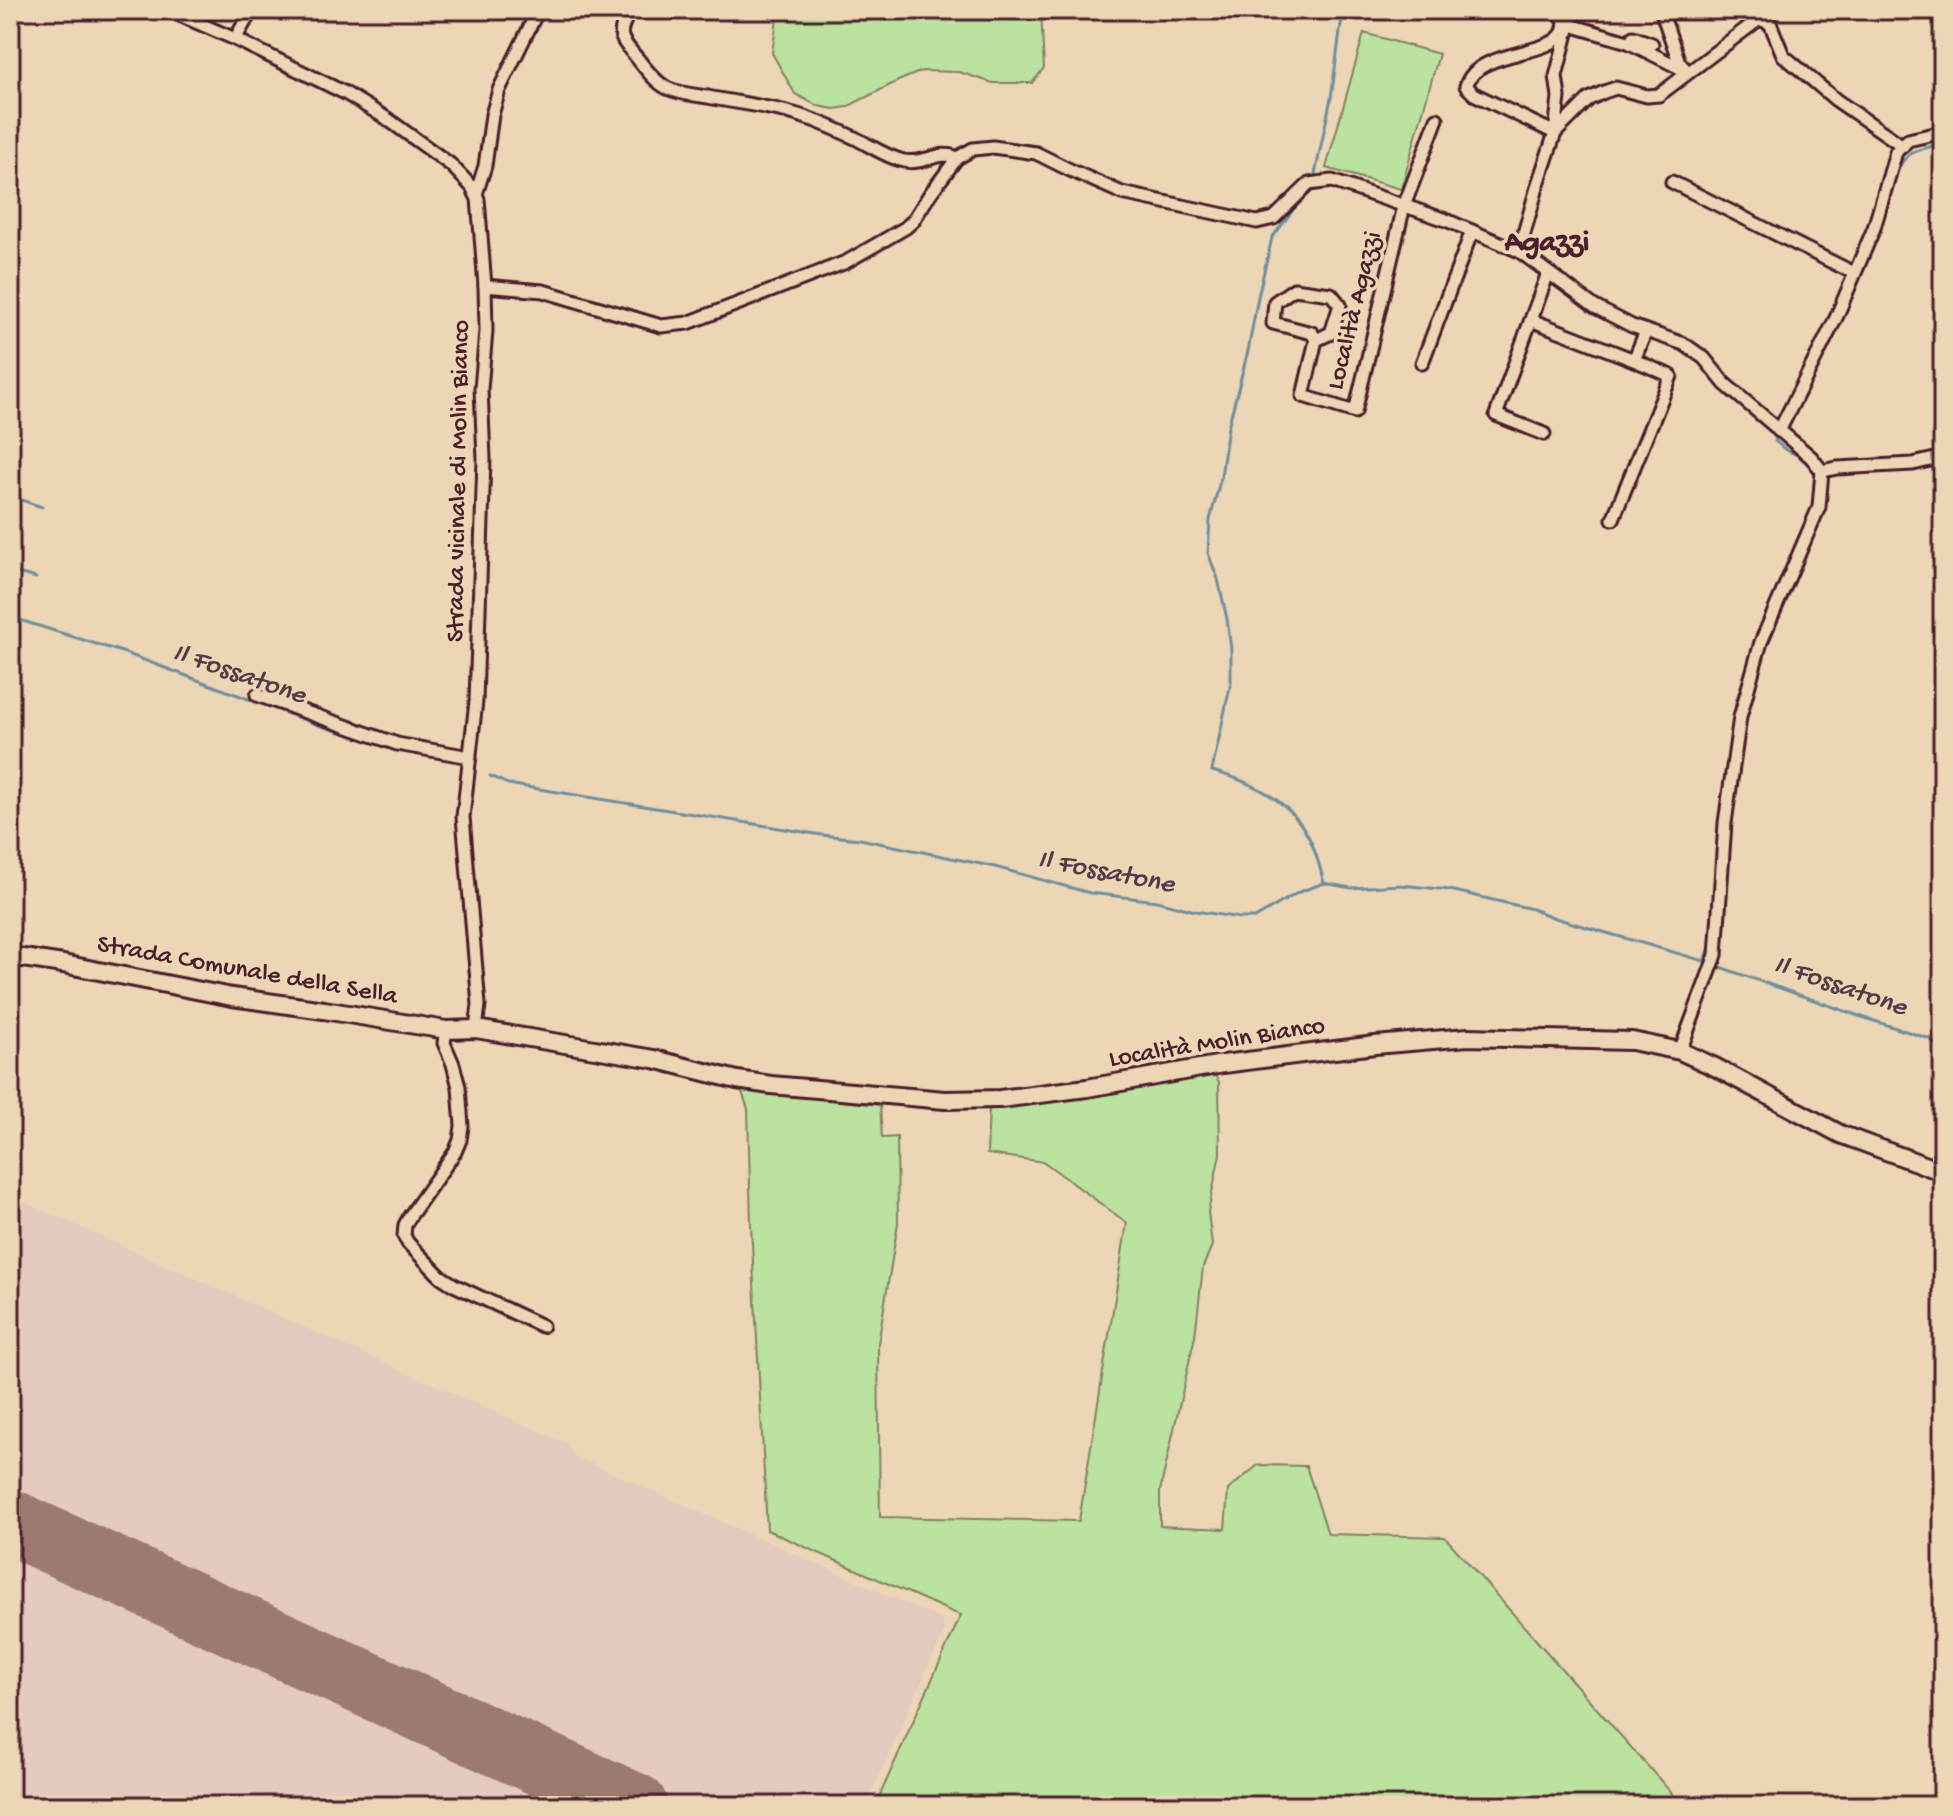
<svg xmlns="http://www.w3.org/2000/svg" width="1953" height="1816" viewBox="0 0 1953 1816" font-family="'Gochi Hand',sans-serif">
<style>
.built{fill:#e4cabf}
.green{fill:#bbe39f;stroke:#828165;stroke-width:2}
.lines{fill:none;stroke-linecap:round;stroke-linejoin:round}
.stream{stroke:#708e9d;stroke-width:3}
.runway{stroke:#9c7a70;stroke-width:66}
.street-casing{stroke:#4a1f2b;stroke-width:17}
.secondary-casing{stroke:#4a1f2b;stroke-width:22}
.street{stroke:#edd6b5;stroke-width:11}
.secondary{stroke:#edd6b5;stroke-width:16}
.labels{text-anchor:middle;dominant-baseline:central;stroke-width:7;stroke-linejoin:round;paint-order:stroke}
.street-label{font-size:26px;fill:#4a1f2b;stroke:#edd6b5}
.water-label{font-size:28px;font-style:italic;fill:#543b48;stroke:#edd6b5}
.quarter-label{font-size:30px;font-weight:bold;fill:#4a1f2b;stroke:#edd6b5}
</style>
<rect width="100%" height="100%" fill="#edd6b5"/>
<filter id="ink" filterUnits="userSpaceOnUse"><feTurbulence type="fractalNoise" baseFrequency=".0125" numOctaves="2"/><feDisplacementMap in="SourceGraphic" scale="16" xChannelSelector="R" yChannelSelector="G"/><feConvolveMatrix kernelMatrix="1 2 1 2 8 2 1 2 1" color-interpolation-filters="sRGB"/></filter>
<g filter="url(#ink)">
<polygon class="built" points="10,1196 567,1444 574,1456 941,1619 945,1630 865,1806 10,1806"/>
<g class="green">
<polygon points="818,10 1041,10 1044,68 1032,83 993,83 959,72 922,71 898,81 847,107 834,109 818,106 795,94 772,53 777,19"/>
<polygon points="1364,33 1439,54 1401,189 1326,168"/>
<polygon points="1215,1075 1219,1082 1220,1154 1208,1212 1212,1245 1203,1267 1195,1336 1160,1491 1160,1526 1225,1529 1228,1490 1258,1465 1306,1466 1328,1534 1445,1537 1683,1806 875,1806 961,1615 952,1612 767,1530 751,1225 748,1109 741,1089 880,1105 882,1138 897,1137 898,1223 878,1344 880,1517 1079,1521 1127,1223 1044,1162 987,1154 989,1106 1087,1098"/>
</g>
<g class="lines">
<g class="stream">
<polyline points="1314,179 1331,98 1343,10"/>
<path d="M1893,181C1905,149 1913,152 1943,143"/>
<path d="M1301,199L1272,238L1258,297L1248,351L1228,427L1221,477L1210,520L1208,553L1218,579L1227,619L1231,649V682L1212,771C1250,781 1289,799 1308,836C1316,850 1320,868 1324,883"/>
<polyline points="1777,435 1775,441 1786,450 1799,456 1817,473"/>
<polyline points="10,496 42,507"/>
<polyline points="10,571 36,578"/>
<polyline points="10,617 125,653 321,726 396,749"/>
<polyline points="1732,740 1736,701 1751,659"/>
<polyline points="490,776 508,784 822,835 860,839 995,867 1090,893 1157,901 1195,911 1240,918 1255,918 1299,892 1324,883 1351,888 1400,885 1450,890 1532,909 1555,918 1704,961 1711,946"/>
<polyline points="1720,967 1859,1016 1930,1039 1943,1050"/>
</g>
<polyline class="runway" points="10,1522 635,1806"/>
<defs>
<g id="street">
<polyline points="168,10 235,39 345,93 386,118 451,165 472,187 478,199 485,286 486,331 481,389 484,459 476,701 463,817 479,1005 476,1029"/>
<path d="M630,10C617,35 618,36 637,58C645,68 655,82 667,88C679,94 695,95 708,97C742,104 777,107 810,119C825,124 840,131 855,138C871,146 886,157 904,161C925,165 940,149 957,158"/>
<path d="M1554,10L1565,19C1565,22 1564,29 1563,32C1549,58 1478,48 1466,86L1474,94L1555,133L1559,97L1556,76L1573,10"/>
<polyline points="1661,10 1679,62 1685,69"/>
<polyline points="1758,10 1759,19 1770,23 1783,55 1836,100 1903,146"/>
<polyline points="1577,27 1628,42 1688,72"/>
<polyline points="1633,37 1652,44"/>
<polyline points="235,39 252,10"/>
<polyline points="1672,182 1854,273"/>
<polyline points="476,194 485,166 492,115 499,90 538,10"/>
<polyline points="1519,251 1538,184 1555,133 1589,99 1604,92 1616,88 1647,96 1659,95 1759,19"/>
<polyline points="485,286 543,291 661,326 688,323 846,262 905,228 913,221 930,194 957,158 973,149 993,147 1036,153 1070,170 1122,193 1257,222 1274,218 1309,184 1332,181 1446,220 1519,251 1595,307 1632,326 1684,344 1704,358 1725,384 1811,457 1822,471 1819,507 1761,642 1740,717 1725,823 1716,955 1680,1051"/>
<polygon points="1294,289 1331,294 1340,305 1331,333 1316,340 1312,333 1273,323 1275,302"/>
<polyline points="1531,320 1634,360"/>
<polyline points="1316,340 1303,396 1355,412 1404,206 1437,119"/>
<polyline points="1422,363 1472,231"/>
<polyline points="1779,431 1836,318 1874,228 1896,152 1908,140 1943,132"/>
<polyline points="1544,434 1496,415 1548,273"/>
<polyline points="1822,471 1837,468 1913,464 1943,457"/>
<polyline points="1613,519 1671,376 1634,360 1646,331"/>
<polyline points="257,695 397,744 470,757"/>
<polyline points="446,1030 444,1043 453,1064 459,1087 462,1126 460,1140 455,1152 410,1216 405,1225 404,1236 408,1243 440,1276 454,1285 542,1326"/>
</g>
<polyline id="secondary" points="10,956 63,964 232,997 324,1010 446,1030 476,1029 654,1059 737,1080 771,1085 945,1100 1000,1099 1087,1088 1223,1064 1375,1045 1468,1037 1632,1041 1680,1051 1715,1067 1840,1134 1943,1172"/>
</defs>
<use href="#street" class="street-casing"/>
<use href="#secondary" class="secondary-casing"/>
<use href="#street" class="street"/>
<use href="#secondary" class="secondary"/>
</g>
</g>
<g class="labels">
<g class="street-label">
<text transform="translate(1356 311) rotate(-76)">Località Agazzi</text>
<text transform="translate(460 481) rotate(-89)">Strada vicinale di Molin Bianco</text>
<text transform="translate(247 972) rotate(10)">Strada Comunale della Sella</text>
<text transform="translate(1217 1044) rotate(-9)">Località Molin Bianco</text>
</g>
<g class="water-label">
<text transform="translate(239 675) rotate(19)">Il Fossatone</text>
<text transform="translate(1106 873) rotate(11)">Il Fossatone</text>
<text transform="translate(1840 987) rotate(19)">Il Fossatone</text>
</g>
<g class="quarter-label">
<text x="1547" y="244">Agazzi</text>
</g>
</g>
<rect width="1953" height="1816" fill="none" stroke="#edd6b5" stroke-width="40"/>
<rect x="20" y="20" width="1913" height="1776" fill="none" stroke="#4a1f2b" stroke-width="3" filter="url(#ink)"/>
</svg>
